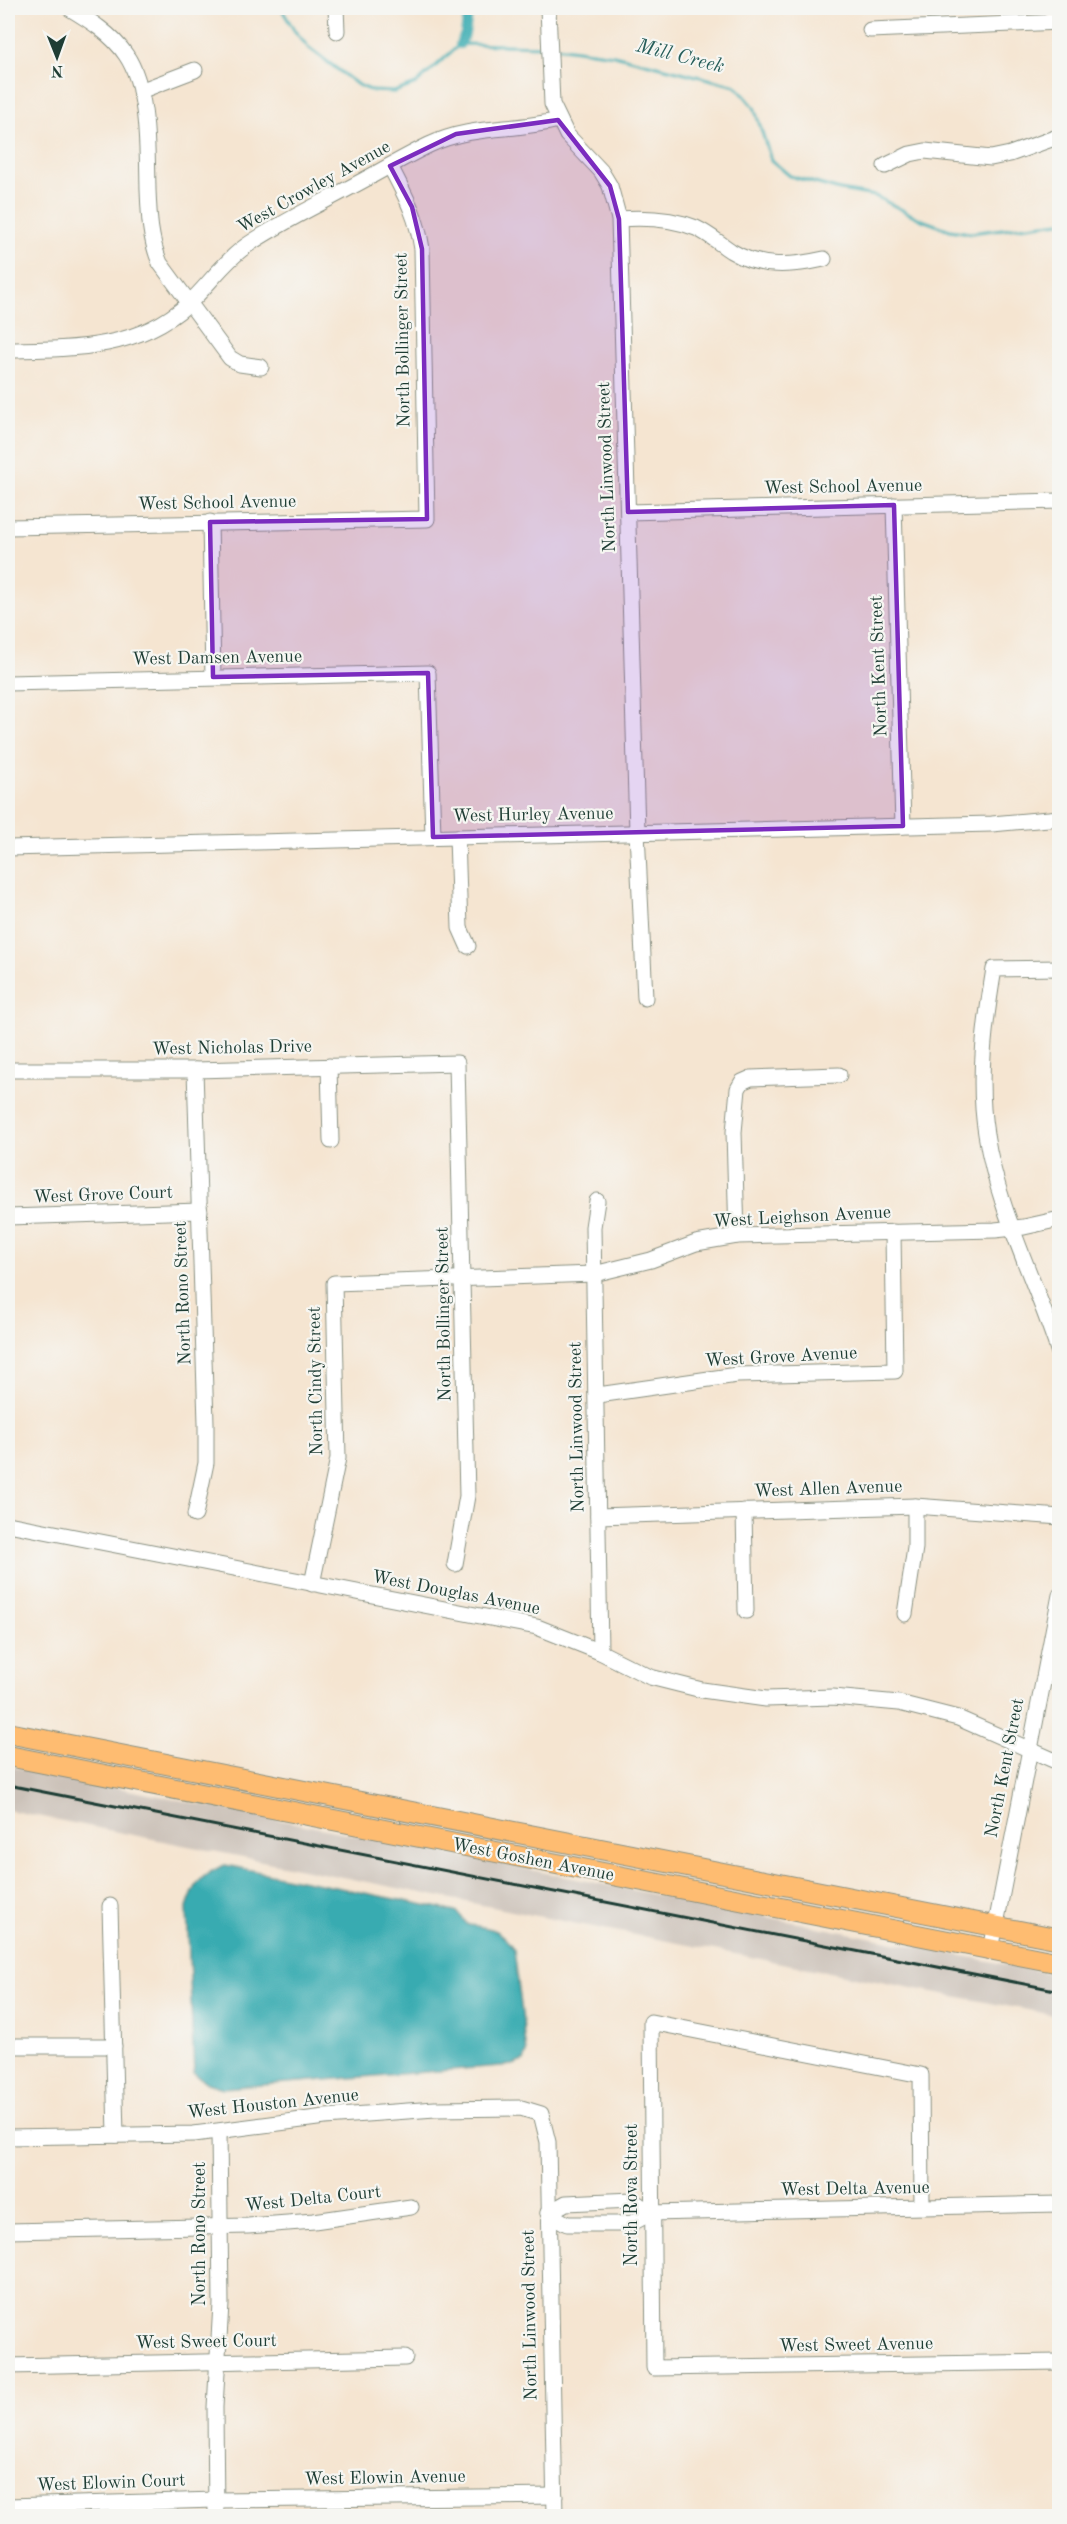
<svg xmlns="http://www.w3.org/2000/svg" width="1067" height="2524" viewBox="0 0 1067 2524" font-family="'Old Standard TT',serif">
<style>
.industrial{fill:#ccc2b9}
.water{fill:#38abb1;stroke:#2c7472;stroke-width:1.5}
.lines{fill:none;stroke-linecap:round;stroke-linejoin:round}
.stream{stroke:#38abb1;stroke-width:3}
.canal{stroke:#38abb1;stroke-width:10}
.minor-casing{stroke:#8a9182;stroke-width:17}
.major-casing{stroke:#8a9182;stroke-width:22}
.minor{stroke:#fff;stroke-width:15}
.major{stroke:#febc71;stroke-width:20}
.rail{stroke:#1f3d34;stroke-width:3}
.marked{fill:#7b2cbf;fill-opacity:0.2;stroke:#7b2cbf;stroke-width:4.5;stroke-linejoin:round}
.labels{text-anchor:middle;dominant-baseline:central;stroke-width:4.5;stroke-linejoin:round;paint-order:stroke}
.street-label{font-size:18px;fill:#1f3d34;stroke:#f6f6f2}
.water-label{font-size:20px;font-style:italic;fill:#265e5a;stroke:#f6f6f2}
</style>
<rect width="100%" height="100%" fill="#f6f6f2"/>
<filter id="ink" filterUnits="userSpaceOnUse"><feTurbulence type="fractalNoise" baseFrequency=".0167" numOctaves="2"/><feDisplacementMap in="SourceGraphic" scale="12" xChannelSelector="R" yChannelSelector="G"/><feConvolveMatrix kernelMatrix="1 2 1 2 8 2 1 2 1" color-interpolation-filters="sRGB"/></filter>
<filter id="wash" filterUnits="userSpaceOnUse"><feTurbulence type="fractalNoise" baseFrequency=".008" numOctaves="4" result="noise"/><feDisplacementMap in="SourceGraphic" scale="24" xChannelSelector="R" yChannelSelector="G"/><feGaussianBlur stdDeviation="1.35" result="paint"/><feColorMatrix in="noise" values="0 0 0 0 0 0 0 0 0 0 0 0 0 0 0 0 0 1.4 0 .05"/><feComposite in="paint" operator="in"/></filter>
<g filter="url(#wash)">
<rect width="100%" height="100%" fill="#f5e5d1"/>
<polygon class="industrial" points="8,1766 1059,1975 1059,2016 547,1918 8,1810"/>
<path class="water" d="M225,1865L440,1908L458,1913L468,1925C492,1928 501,1929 514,1950L527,2053L524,2061L513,2065L223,2088L207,2083L194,2073L187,1908C195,1883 200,1875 225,1865Z"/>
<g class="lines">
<g class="stream">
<polyline points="281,8 294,30 308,47 358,85 373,91 394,92 416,84 460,44 545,46"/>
<polyline points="555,47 614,55 736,86 754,107 771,160 790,176 840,190 875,196 922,220 950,230 970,233 1060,222"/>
</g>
<polyline class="canal" points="460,44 465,34 469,8"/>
</g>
</g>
<g filter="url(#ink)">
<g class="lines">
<defs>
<g id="minor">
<path d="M69,8C89,20 112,34 126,55C149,89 147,150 148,190C149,216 150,239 160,263L230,358L240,364L261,367"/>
<polyline points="336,8 337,31"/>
<polyline points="548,8 552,104 567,135 601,171 610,186 619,219 637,832 645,998"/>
<polyline points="870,30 1060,22"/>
<polyline points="140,91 195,70"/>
<polyline points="885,166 910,154 925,151 991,158 1010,154 1060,136"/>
<path d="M619,219C645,217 671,218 696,228C709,234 719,243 731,251C760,269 793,266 824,259"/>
<path d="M8,350C72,349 137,350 188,304C208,286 223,262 246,246C278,224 314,207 349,188C376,174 402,158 429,145C474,124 512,132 558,120"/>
<polyline points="894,505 903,826"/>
<polyline points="628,512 1060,501"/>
<polyline points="210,522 213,677"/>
<path d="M8,527L427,519L422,249C417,216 405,195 390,166"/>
<polyline points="8,683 428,673 433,837"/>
<polyline points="457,837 460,928 468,946"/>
<polyline points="8,848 992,824 1060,818"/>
<path d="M1060,968L994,969C985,1023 977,1079 986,1134C998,1211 1036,1281 1060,1356"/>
<polyline points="329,1066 331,1141"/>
<polyline points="8,1070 195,1070 457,1063 467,1496 455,1564"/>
<polyline points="195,1070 206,1423 206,1463 195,1515"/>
<polyline points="597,1201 593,1227 600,1652"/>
<polyline points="8,1217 200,1211"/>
<polyline points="737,1236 734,1132 738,1089 742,1082 751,1078 839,1075"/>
<polyline points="598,1395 737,1375 895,1371 893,1232"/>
<polyline points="744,1511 746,1611"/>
<polyline points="598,1516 915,1506 1060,1517"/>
<polyline points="8,1524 537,1627 600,1652 650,1677 702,1690 766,1699 833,1697 899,1703 958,1718 1060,1763"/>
<polyline points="312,1584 338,1458 334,1283 594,1274 651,1260 696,1243 737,1236 995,1230 1024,1227 1060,1219"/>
<polyline points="905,1614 915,1548 915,1506"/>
<polyline points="110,1906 116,2135"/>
<polyline points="991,1950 1060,1595"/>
<polyline points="8,2046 114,2046"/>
<polyline points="8,2137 194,2134 325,2117 435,2109 521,2108 541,2114 548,2142 555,2516"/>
<polyline points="922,2207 921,2075 651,2022 654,2368 1060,2362"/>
<polyline points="548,2213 567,2224 617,2224 632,2223 651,2213 1060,2204"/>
<polyline points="548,2213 566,2203 632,2200 651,2213"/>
<polyline points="8,2231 248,2226 314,2221 411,2207"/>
<polyline points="8,2366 405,2358"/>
<polyline points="8,2506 216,2500 555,2496"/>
<polyline points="216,2516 215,2407 221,2304 219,2132"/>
</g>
<g id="major">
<polyline points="8,1733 1060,1939"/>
<polyline points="8,1756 1060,1963"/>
</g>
</defs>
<use href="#minor" class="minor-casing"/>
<use href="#major" class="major-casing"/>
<use href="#minor" class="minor"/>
<use href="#major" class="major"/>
<polyline class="rail" points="8,1785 1060,1991"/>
</g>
</g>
<path class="marked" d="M558,120L610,186L619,219L628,512L894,505L903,826L433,837L428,673L213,677L210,522L427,519L422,249L412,207L390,166L456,134Z"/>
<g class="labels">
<g class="street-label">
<text transform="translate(314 187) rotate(-29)">West Crowley Avenue</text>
<text transform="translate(403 340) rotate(-91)">North Bollinger Street</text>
<text transform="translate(607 467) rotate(-92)">North Linwood Street</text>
<text transform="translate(843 487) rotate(-1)">West School Avenue</text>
<text transform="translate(217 503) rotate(-1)">West School Avenue</text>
<text transform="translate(217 658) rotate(-1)">West Damsen Avenue</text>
<text transform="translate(879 666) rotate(-92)">North Kent Street</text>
<text transform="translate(533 815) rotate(-1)">West Hurley Avenue</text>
<text transform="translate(232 1048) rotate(-1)">West Nicholas Drive</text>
<text transform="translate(103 1195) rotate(-2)">West Grove Court</text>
<text transform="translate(802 1217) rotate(-3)">West Leighson Avenue</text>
<text transform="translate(183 1293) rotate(-92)">North Rono Street</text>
<text transform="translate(444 1314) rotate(-91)">North Bollinger Street</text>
<text transform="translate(781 1357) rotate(-3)">West Grove Avenue</text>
<text transform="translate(316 1381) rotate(-91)">North Cindy Street</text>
<text transform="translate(577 1427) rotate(-91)">North Linwood Street</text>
<text transform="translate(828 1489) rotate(-2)">West Allen Avenue</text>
<text transform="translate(456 1593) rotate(11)">West Douglas Avenue</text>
<text transform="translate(1005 1768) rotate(-79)">North Kent Street</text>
<text transform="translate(533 1860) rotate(11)">West Goshen Avenue</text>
<text transform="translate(273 2104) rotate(-6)">West Houston Avenue</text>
<text transform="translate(855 2189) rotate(-1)">West Delta Avenue</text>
<text transform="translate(632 2195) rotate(-90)">North Rova Street</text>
<text transform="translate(313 2199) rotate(-6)">West Delta Court</text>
<text transform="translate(200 2234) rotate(-90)">North Rono Street</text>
<text transform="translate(530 2315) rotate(-91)">North Linwood Street</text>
<text transform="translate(206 2342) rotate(-1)">West Sweet Court</text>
<text transform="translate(856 2345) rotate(-1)">West Sweet Avenue</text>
<text transform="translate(385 2478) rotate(-1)">West Elowin Avenue</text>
<text transform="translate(111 2483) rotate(-2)">West Elowin Court</text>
</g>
<g class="water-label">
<text transform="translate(680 57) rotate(14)">Mill Creek</text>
</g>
</g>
<rect width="1067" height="2524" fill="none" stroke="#f6f6f2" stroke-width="30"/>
<g transform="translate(57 57) rotate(179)" stroke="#f6f6f2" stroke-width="4.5" paint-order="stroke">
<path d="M0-4.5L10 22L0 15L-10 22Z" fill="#1f3d34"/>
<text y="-9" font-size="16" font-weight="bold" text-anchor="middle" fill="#1f3d34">N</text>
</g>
</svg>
